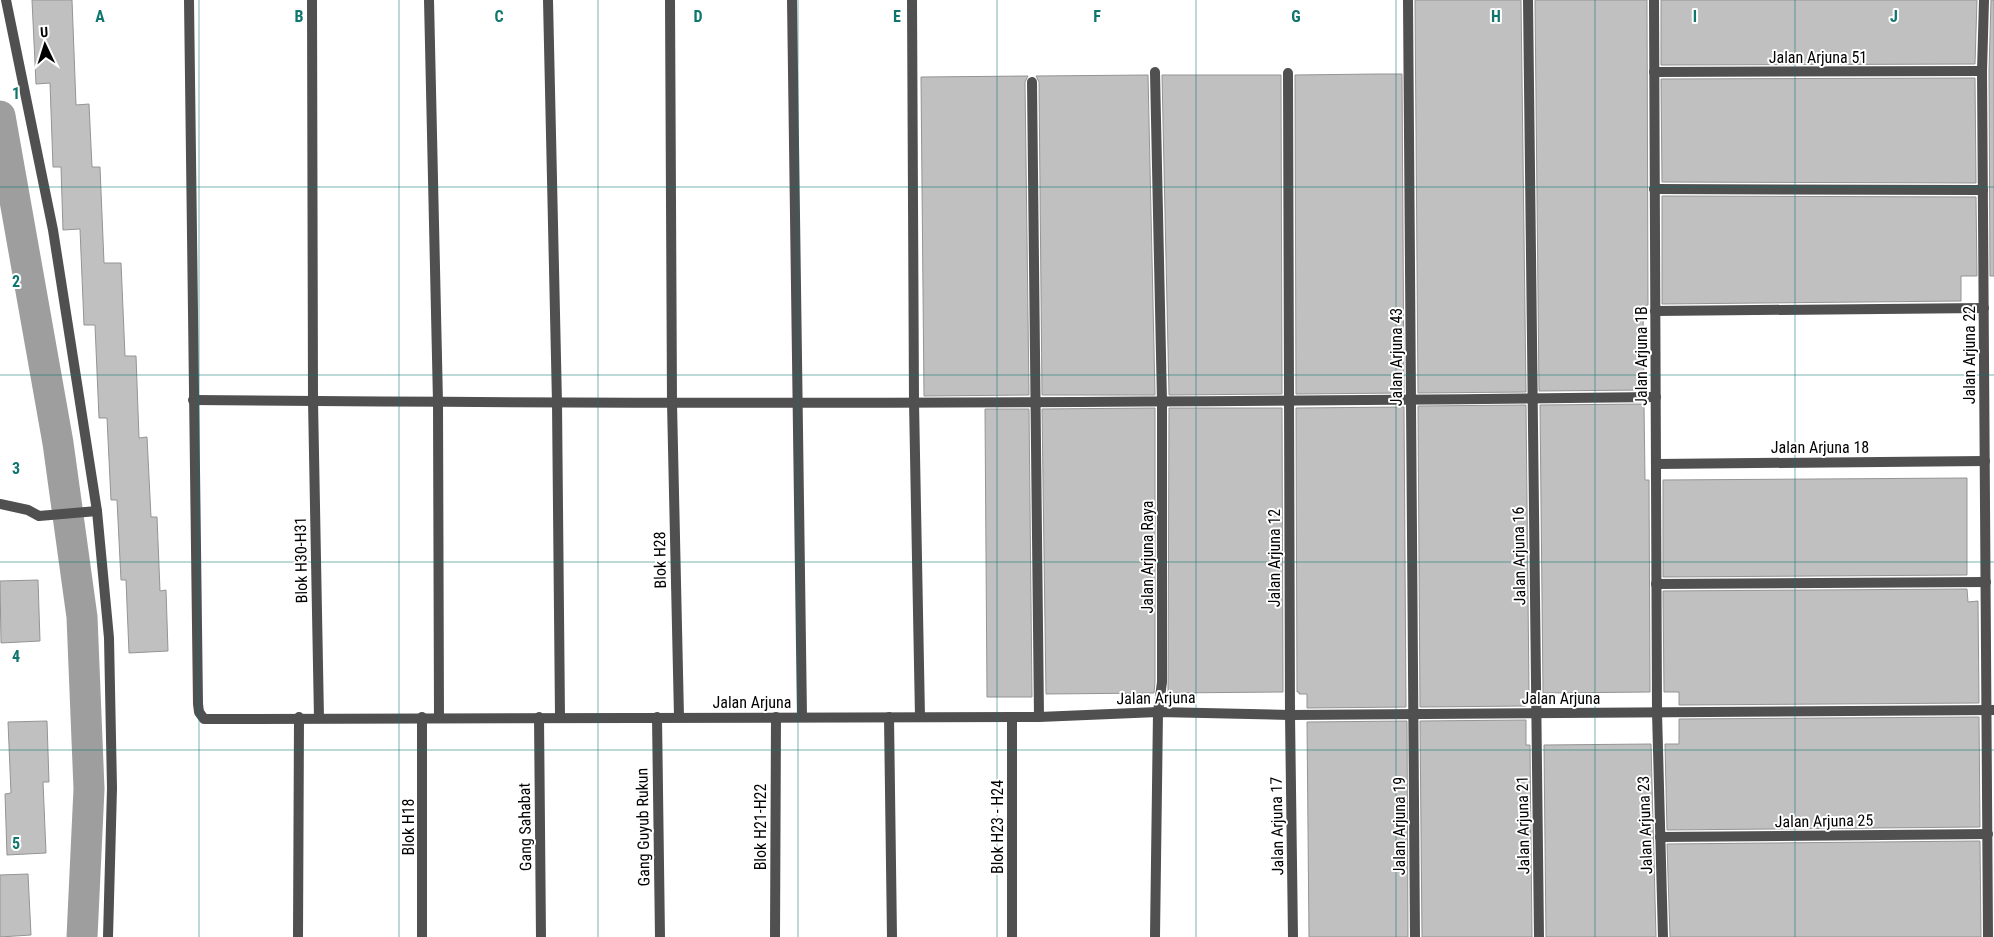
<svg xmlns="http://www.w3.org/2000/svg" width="1994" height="937" viewBox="0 0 1994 937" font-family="'Roboto Condensed',sans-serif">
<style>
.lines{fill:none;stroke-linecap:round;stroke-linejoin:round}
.canal{stroke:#9e9e9e;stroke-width:31}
.building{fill:#c0c0c0;stroke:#949494}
.minor{stroke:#505050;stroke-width:10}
.grid{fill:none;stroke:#0f766e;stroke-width:1;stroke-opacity:0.55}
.labels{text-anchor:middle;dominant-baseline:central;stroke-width:4;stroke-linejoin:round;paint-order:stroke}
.street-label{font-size:16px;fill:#000;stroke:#fff}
.grid-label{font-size:16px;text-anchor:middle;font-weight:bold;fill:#0f766e;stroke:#fff;stroke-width:4;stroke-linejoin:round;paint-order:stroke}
</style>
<rect width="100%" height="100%" fill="#fff"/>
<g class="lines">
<polyline class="canal" points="0,116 58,443 82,617 89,789 82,937"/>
</g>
<g class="building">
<polygon points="32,0 72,0 76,105 89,104 92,167 100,167 104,263 121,263 125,356 136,356 139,438 147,437 151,517 157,517 160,591 166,590 168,651 129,653 126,580 121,580 117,500 111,500 107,418 99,418 95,325 84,325 80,229 63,230 61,167 53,167 50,83 36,84"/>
<polygon points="1415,0 1521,0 1526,392 1418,393"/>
<polygon points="1535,0 1647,0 1648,305 1643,306 1644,390 1539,391"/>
<polygon points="1661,0 1977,0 1975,64 1661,65"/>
<polygon points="1991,0 1994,0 1994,276 1990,276 1989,71"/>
<polygon points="1377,74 1402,74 1404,393 1296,394 1295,75"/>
<polygon points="1148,75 1155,395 1042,395 1039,82 1036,76"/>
<polygon points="1162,75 1281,75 1282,394 1169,395"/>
<polygon points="1028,76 1025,82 1029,395 924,396 921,77"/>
<polygon points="1975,78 1976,183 1662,182 1661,79"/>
<polygon points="1662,196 1976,197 1977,276 1961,276 1961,301 1662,304"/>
<polygon points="1644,404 1645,480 1649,480 1650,692 1543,693 1540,405"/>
<polygon points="1526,405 1529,693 1525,693 1526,706 1420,707 1418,406"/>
<polygon points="1404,407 1406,707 1307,708 1307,694 1299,694 1299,692 1297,692 1296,408"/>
<polygon points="1155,408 1155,682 1154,693 1046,694 1042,409"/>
<polygon points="1169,408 1282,408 1283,692 1168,693"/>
<polygon points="985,409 1029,409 1032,697 987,697"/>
<polygon points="1967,478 1967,575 1663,577 1663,480"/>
<polygon points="38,580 40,641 1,643 0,581"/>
<polygon points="1967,589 1968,602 1978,601 1979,703 1679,705 1679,692 1664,692 1663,591"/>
<polygon points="1979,717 1980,827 1667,830 1665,744 1679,744 1679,719"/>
<polygon points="1526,720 1526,745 1530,745 1532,937 1422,937 1420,721"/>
<polygon points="47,721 49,782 43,782 46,853 7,855 5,794 11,793 8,722"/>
<polygon points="1407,721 1408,937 1309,937 1307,722"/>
<polygon points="1651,744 1656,937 1546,937 1544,745"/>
<polygon points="1980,841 1981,937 1670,937 1667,844"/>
<polygon points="28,874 31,935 0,937 0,875"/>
</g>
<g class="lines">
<g class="minor">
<polyline points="6,0 53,230 97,511 109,638 112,788 108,937"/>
<polyline points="189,0 198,704 199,712 204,719 1039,717 1158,712 1290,715 1994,710"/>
<polyline points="312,0 313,401 319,718"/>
<polyline points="429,0 438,402 439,718"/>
<polyline points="548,0 557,403 560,717"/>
<polyline points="670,0 672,403 679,717"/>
<polyline points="792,0 802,717"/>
<polyline points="912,0 914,402 920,717"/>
<polyline points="1408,0 1415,937"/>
<polyline points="1528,0 1539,937"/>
<polyline points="1654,0 1657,712 1663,937"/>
<polyline points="1984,0 1982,71 1988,937"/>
<polyline points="1654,72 1982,71"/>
<polyline points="1288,73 1290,715 1293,937"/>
<polyline points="1032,82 1039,717"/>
<polyline points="1654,189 1983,190"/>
<polyline points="1655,311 1984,308"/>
<path d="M193,400C681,405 1168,403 1656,397"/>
<polyline points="1656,464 1985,461"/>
<polyline points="0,504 28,510 39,516 97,511"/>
<polyline points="1656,584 1986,582"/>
<polyline points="422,717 422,937"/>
<polyline points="539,717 541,937"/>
<polyline points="657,717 660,937"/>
<polyline points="889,717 892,937"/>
<polyline points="1660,837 1988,834"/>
<polyline points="298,937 299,717"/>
<polyline points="775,937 776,717"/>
<polyline points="1012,937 1012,717"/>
<polyline points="1155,937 1158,712 1162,682 1162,402 1155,72"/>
</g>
</g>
<path class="grid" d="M199,0V937M399,0V937M598,0V937M798,0V937M997,0V937M1196,0V937M1396,0V937M1595,0V937M1795,0V937M0,187H1994M0,375H1994M0,562H1994M0,750H1994"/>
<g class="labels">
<g class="street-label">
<text x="1818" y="57">Jalan Arjuna 51</text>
<text transform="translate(1969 355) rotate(-90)">Jalan Arjuna 22</text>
<text transform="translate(1641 356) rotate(-90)">Jalan Arjuna 1B</text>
<text transform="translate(1396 357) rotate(-90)">Jalan Arjuna 43</text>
<text x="1820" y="447">Jalan Arjuna 18</text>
<text transform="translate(1519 556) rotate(-91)">Jalan Arjuna 16</text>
<text transform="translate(1147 557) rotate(-90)">Jalan Arjuna Raya</text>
<text transform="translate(1274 558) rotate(-90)">Jalan Arjuna 12</text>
<text transform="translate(301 560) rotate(-91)">Blok H30-H31</text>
<text transform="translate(660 560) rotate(-91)">Blok H28</text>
<text transform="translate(1156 698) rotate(-1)">Jalan Arjuna</text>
<text x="1561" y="698">Jalan Arjuna</text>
<text x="752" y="702">Jalan Arjuna</text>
<text transform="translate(1824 821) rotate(-1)">Jalan Arjuna 25</text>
<text transform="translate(1523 825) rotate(-91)">Jalan Arjuna 21</text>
<text transform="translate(1645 825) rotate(-92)">Jalan Arjuna 23</text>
<text transform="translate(1277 826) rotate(-91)">Jalan Arjuna 17</text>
<text transform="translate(1399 826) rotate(-90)">Jalan Arjuna 19</text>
<text transform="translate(408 827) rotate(-90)">Blok H18</text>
<text transform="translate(525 827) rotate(-91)">Gang Sahabat</text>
<text transform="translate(643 827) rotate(-91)">Gang Guyub Rukun</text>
<text transform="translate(760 827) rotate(-90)">Blok H21-H22</text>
<text transform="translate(997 827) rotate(-90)">Blok H23 - H24</text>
</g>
</g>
<g class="grid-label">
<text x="100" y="22">A</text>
<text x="299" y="22">B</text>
<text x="499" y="22">C</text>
<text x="698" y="22">D</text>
<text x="897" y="22">E</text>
<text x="1097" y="22">F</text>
<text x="1296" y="22">G</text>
<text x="1496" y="22">H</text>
<text x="1695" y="22">I</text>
<text x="1894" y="22">J</text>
<text x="16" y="99">1</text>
<text x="16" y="287">2</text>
<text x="16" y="474">3</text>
<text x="16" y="662">4</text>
<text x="16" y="849">5</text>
</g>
<g transform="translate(45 45) rotate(356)" stroke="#ffffff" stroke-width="4" paint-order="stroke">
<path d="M0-4L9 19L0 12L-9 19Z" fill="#000000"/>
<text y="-8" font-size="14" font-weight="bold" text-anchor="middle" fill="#000000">U</text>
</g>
</svg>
